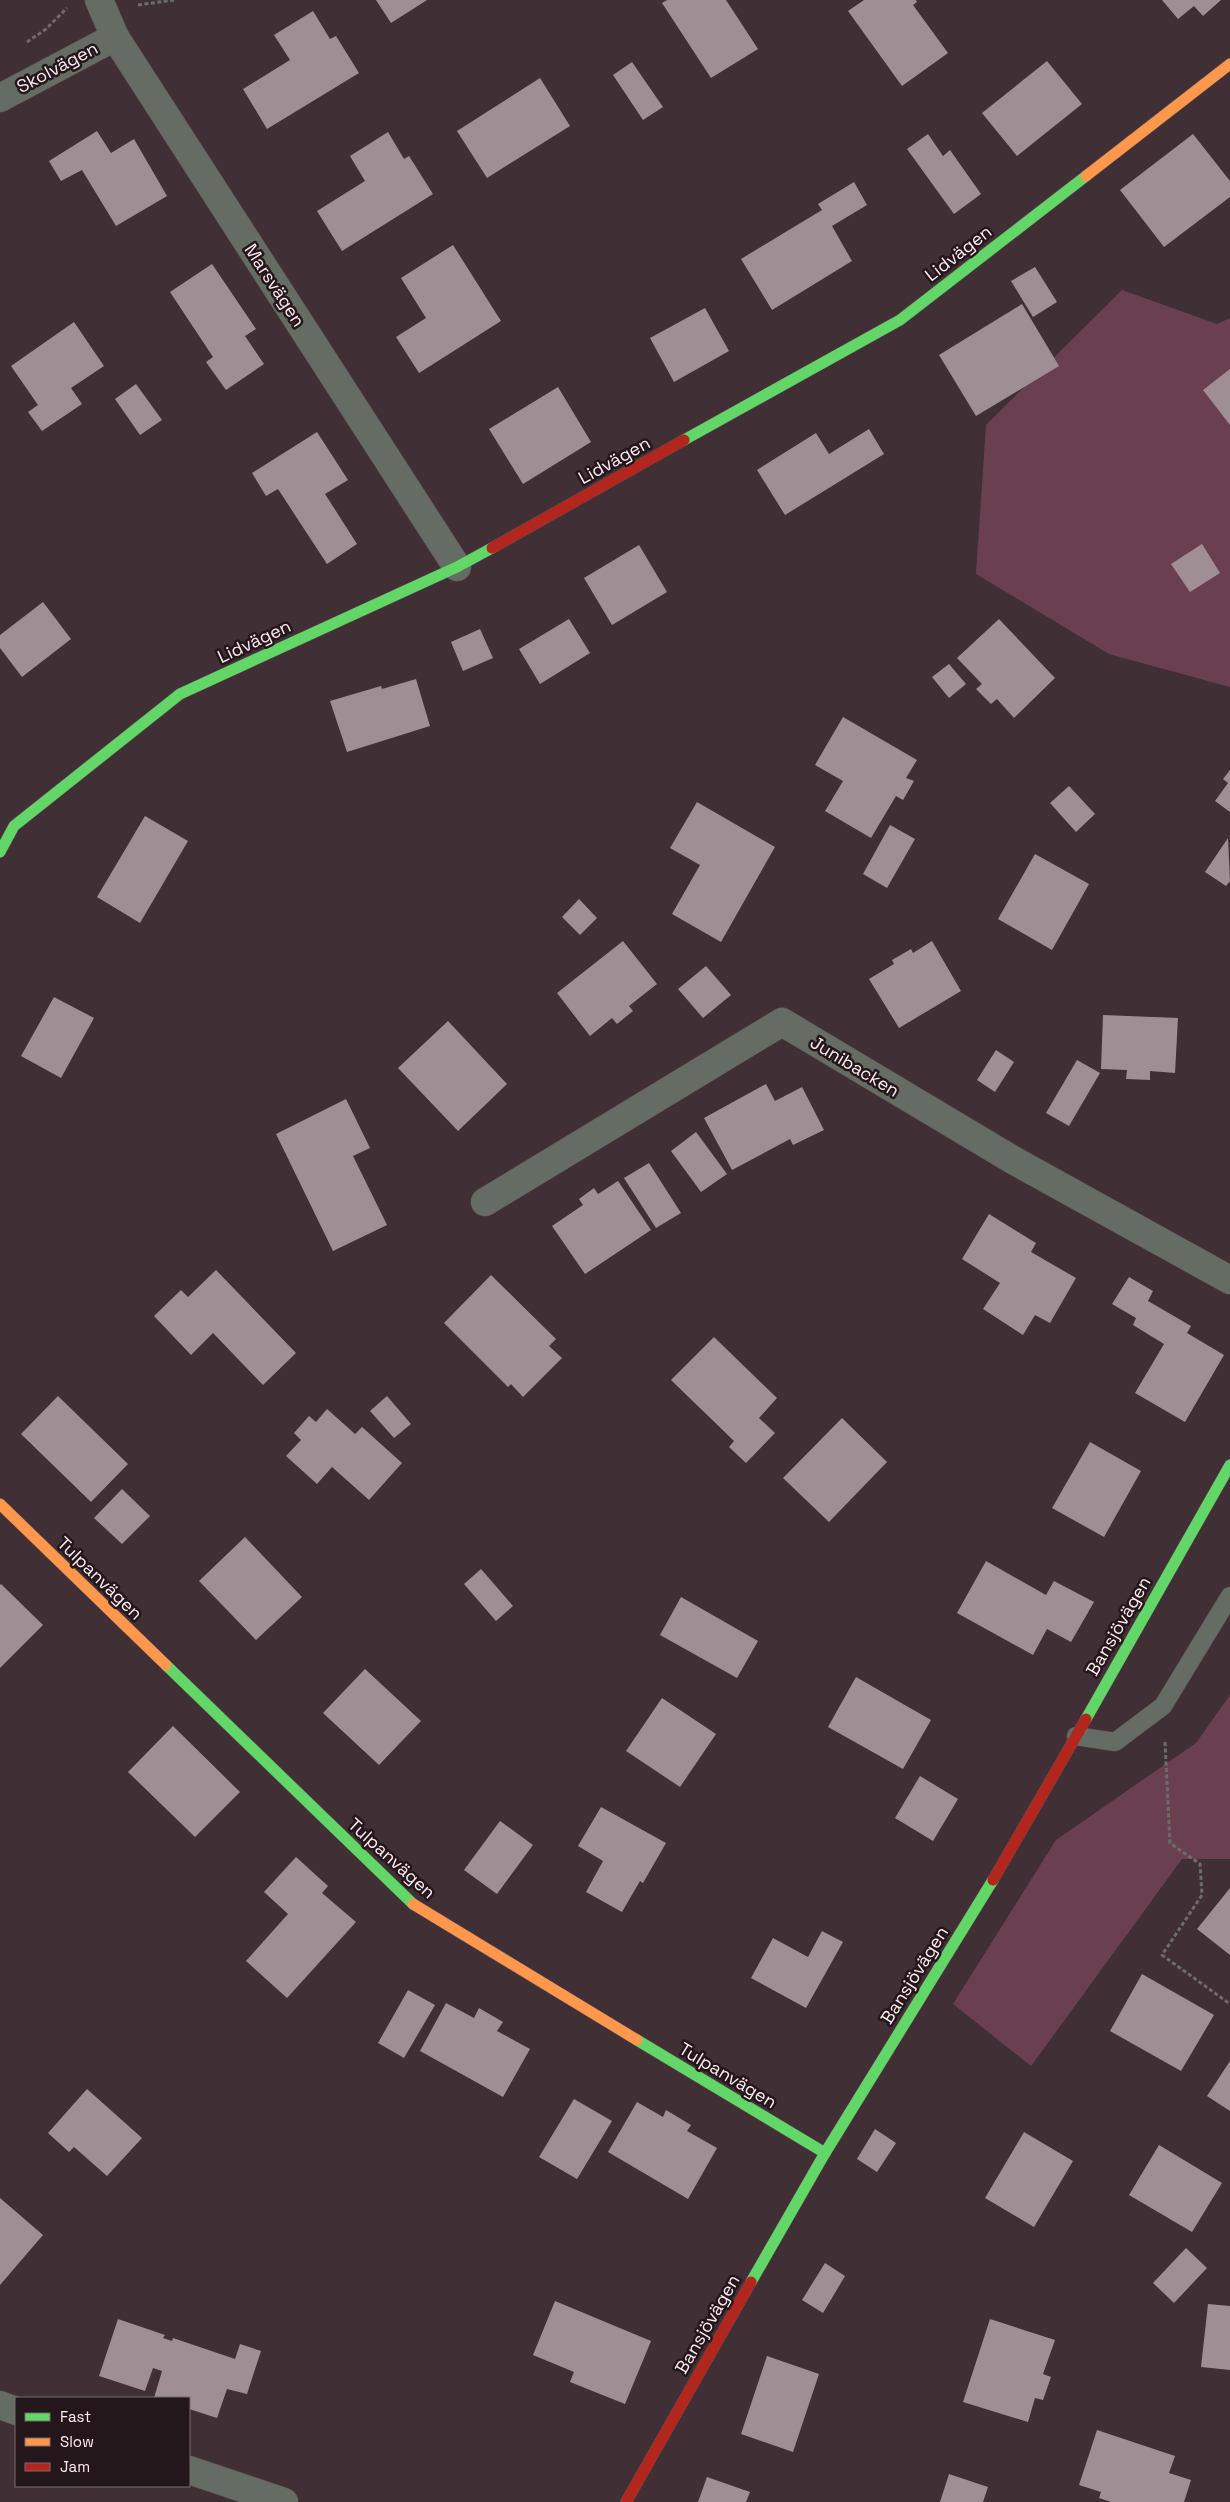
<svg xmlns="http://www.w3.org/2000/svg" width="1230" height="2502" viewBox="0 0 1230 2502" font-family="'Space Grotesk',sans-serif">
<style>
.green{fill:#6a4051}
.building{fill:#9f8f95}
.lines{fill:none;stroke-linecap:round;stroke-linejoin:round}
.lane-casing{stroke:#594c51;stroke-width:19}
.street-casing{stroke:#594c51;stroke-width:29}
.fast-casing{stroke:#594c51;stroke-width:12}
.slow-casing{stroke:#594c51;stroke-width:12}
.jam-casing{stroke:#594c51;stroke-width:12}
.path{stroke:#6e6c69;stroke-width:3;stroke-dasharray:4 2.5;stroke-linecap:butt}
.lane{stroke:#656c63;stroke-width:18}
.street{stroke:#656c63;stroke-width:28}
.fast{stroke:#63d668;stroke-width:11}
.slow{stroke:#ff974d;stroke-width:11}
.jam{stroke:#b3261e;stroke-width:11}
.labels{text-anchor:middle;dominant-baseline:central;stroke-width:5;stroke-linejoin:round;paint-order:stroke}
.street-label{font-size:18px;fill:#feeaf1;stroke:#24171c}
</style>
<rect width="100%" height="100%" fill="#403036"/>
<g class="green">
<polygon points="1122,290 1217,324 1230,318 1230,687 1109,654 976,574 986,425"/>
<polygon points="1230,1695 1230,1859 1182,1859 1031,2066 953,2004 1056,1840 1196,1743"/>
</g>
<g class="building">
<polygon points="376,0 427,0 391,23"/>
<polygon points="667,0 726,0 758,49 711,78 662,3"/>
<polygon points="864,0 916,0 917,2 913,5 948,53 902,86 848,11"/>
<polygon points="1162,0 1221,0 1203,16 1194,6 1178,19"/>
<polygon points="313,11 330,39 336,36 359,73 267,129 243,89 290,60 274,35"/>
<polygon points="1047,61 1082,104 1017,156 982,113"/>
<polygon points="632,62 663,107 643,120 613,75"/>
<polygon points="540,78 570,126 487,178 457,131"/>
<polygon points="97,131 111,153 134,139 167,196 116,226 82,170 61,181 49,161"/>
<polygon points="388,132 404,159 409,156 433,194 342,251 317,211 365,181 350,156"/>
<polygon points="928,134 943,156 950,150 981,194 954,214 907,149"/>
<polygon points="1193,134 1230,181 1230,197 1164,247 1120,190"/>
<polygon points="854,182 867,205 832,226 852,261 772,310 741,259 822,210 818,204"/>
<polygon points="453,245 501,321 419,373 396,337 426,318 401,278"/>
<polygon points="212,264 256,329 245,336 264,364 226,390 206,362 213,357 170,292"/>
<polygon points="1035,267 1057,302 1033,317 1011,281"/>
<polygon points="1022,304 1059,366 976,416 939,355"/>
<polygon points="705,308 729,351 674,382 650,338"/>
<polygon points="74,322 104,366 71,388 82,404 42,431 28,412 38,405 11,366"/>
<polygon points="1230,369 1230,425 1203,390"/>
<polygon points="136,384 162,420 140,435 115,399"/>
<polygon points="558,387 591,442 523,484 489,429"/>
<polygon points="869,429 884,454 785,515 757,470 816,433 829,454"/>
<polygon points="317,432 348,480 325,494 357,544 327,564 278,489 266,496 252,473"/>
<polygon points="1202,544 1220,573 1190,592 1171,564"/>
<polygon points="639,545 667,592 612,625 584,578"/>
<polygon points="43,602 71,639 22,677 0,648 0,635"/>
<polygon points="569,619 590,653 540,684 519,649"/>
<polygon points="999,619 1055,678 1014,718 997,699 991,704 976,689 982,684 957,658"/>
<polygon points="480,629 493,658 463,671 451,642"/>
<polygon points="949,664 966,684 949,698 932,677"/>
<polygon points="416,679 430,726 347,752 330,701 381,686 382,689"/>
<polygon points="843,717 917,760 906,778 914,781 903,800 896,796 871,838 825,811 843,781 815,765"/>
<polygon points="1230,770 1230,812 1215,801 1228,783 1223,779"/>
<polygon points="1069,786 1095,814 1076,832 1050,803"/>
<polygon points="697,802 775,847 721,942 672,914 700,865 670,848"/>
<polygon points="145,816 188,841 140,923 97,897"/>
<polygon points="890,825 915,839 887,888 863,874"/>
<polygon points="1228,838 1230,881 1226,886 1205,872"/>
<polygon points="1035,854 1089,884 1052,950 998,919"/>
<polygon points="579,899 597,918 580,935 562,917"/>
<polygon points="623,941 657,984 629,1006 633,1011 617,1024 612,1018 590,1036 557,993"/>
<polygon points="932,941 961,991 899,1028 869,979 894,964 892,960 911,949 913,953"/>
<polygon points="706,966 731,995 703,1018 678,989"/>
<polygon points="54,997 94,1018 61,1078 21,1056"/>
<polygon points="1103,1015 1178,1018 1175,1073 1150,1071 1150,1080 1126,1079 1127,1070 1101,1069"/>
<polygon points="448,1021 507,1084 458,1131 398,1068"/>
<polygon points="996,1050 1014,1062 995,1092 977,1080"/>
<polygon points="1077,1060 1100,1073 1069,1126 1046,1113"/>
<polygon points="766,1084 775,1101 802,1087 824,1130 793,1145 790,1139 732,1170 704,1118"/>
<polygon points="346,1099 370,1148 353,1156 387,1225 333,1251 276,1134"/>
<polygon points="696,1132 727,1174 701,1192 671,1151"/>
<polygon points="649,1163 681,1213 656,1228 624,1178"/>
<polygon points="618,1181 651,1230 585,1274 552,1226 583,1205 579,1199 594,1188 598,1194"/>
<polygon points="989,1214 1036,1243 1031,1252 1076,1278 1050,1323 1035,1315 1023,1335 983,1309 1000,1283 962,1259"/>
<polygon points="216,1270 296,1353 263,1385 213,1333 191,1355 154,1316 181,1290 188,1297"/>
<polygon points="491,1275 556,1339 549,1346 562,1358 523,1397 511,1384 508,1387 444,1323"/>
<polygon points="1129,1277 1153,1291 1148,1301 1191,1326 1187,1333 1224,1355 1185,1422 1135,1393 1164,1344 1133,1325 1136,1318 1112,1304"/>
<polygon points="714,1337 777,1398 759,1418 775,1433 746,1463 729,1447 734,1441 671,1380"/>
<polygon points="58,1396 128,1464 91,1502 21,1434"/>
<polygon points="387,1396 411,1424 394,1438 370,1411"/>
<polygon points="327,1409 355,1434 362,1427 402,1463 369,1500 332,1467 317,1484 286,1456 301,1440 294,1433 309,1416 316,1422"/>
<polygon points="842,1418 887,1462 829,1522 783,1478"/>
<polygon points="1090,1442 1141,1471 1104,1537 1052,1508"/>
<polygon points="122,1489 150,1516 122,1544 94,1518"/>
<polygon points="245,1537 302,1597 256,1640 199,1581"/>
<polygon points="986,1561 1046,1595 1054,1581 1094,1602 1071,1642 1047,1629 1033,1655 957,1613"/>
<polygon points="481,1569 513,1606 496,1621 464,1584"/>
<polygon points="1,1584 43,1625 0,1668 0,1585"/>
<polygon points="681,1597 758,1641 737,1678 660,1635"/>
<polygon points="365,1669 421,1721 379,1765 323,1713"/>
<polygon points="856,1677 931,1720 903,1769 828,1727"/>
<polygon points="662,1698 716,1734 680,1787 626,1751"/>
<polygon points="173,1726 240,1792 195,1837 128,1772"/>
<polygon points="920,1776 958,1799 933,1841 895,1818"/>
<polygon points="601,1807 666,1843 643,1883 640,1881 622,1912 586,1892 603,1861 578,1846"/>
<polygon points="500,1821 533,1845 497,1894 464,1870"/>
<polygon points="296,1857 328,1886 322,1893 356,1922 287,1998 246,1961 288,1914 264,1892"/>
<polygon points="1230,1888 1230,1955 1197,1929"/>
<polygon points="822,1931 843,1942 806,2008 751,1978 773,1938 808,1957"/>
<polygon points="1142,1974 1214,2015 1181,2071 1110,2031"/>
<polygon points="408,1990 435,2005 404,2058 378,2043"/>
<polygon points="446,2003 474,2018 479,2008 503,2022 497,2031 530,2049 503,2097 420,2051"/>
<polygon points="1230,2061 1230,2111 1207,2096"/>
<polygon points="87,2089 142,2138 107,2176 74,2147 69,2152 48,2133"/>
<polygon points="574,2099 612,2121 577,2179 539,2157"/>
<polygon points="637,2102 663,2117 666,2110 691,2125 687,2131 717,2148 688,2199 608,2152"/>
<polygon points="875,2129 896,2143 877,2172 857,2159"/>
<polygon points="1024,2132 1073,2161 1034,2227 985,2198"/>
<polygon points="1159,2145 1222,2183 1192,2232 1129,2195"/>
<polygon points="0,2198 43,2235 0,2285"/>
<polygon points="1186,2248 1207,2268 1174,2303 1153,2283"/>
<polygon points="825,2263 845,2276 823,2313 802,2300"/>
<polygon points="555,2301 651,2341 625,2404 570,2382 574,2372 533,2355"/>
<polygon points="1208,2304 1230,2306 1230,2370 1201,2367"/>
<polygon points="118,2319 165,2335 163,2338 172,2341 173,2338 235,2359 240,2344 261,2351 247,2394 227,2389 217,2418 189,2409 189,2398 154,2398 162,2371 153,2368 145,2391 99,2376"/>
<polygon points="990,2319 1055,2340 1043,2374 1051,2377 1043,2400 1035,2398 1028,2422 963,2402"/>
<polygon points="767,2356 819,2374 793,2452 741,2434"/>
<polygon points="1097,2430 1175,2456 1169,2473 1191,2480 1184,2502 1111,2502 1099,2498 1101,2492 1079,2485"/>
<polygon points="949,2474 988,2487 983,2502 940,2502"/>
<polygon points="707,2477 750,2492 746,2502 698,2502"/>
</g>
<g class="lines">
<defs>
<polyline id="lane" points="1076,1736 1115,1742 1163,1706 1230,1596"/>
<g id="street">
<polyline points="99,0 115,37 457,567"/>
<polyline points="0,98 115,37"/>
<polyline points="485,1202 782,1022 1013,1160 1230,1280"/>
<polyline points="0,2405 16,2411"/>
<polyline points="189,2470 284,2502"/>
</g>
<g id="fast">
<polyline points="684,440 900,320 1086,176"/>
<polyline points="0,852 14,826 180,694 457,567 492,548"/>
<polyline points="166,1665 413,1904"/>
<polyline points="1086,1719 1230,1465"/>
<polyline points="637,2040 825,2153"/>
<polyline points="751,2282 825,2153 993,1880"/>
</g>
<g id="slow">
<polyline points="1086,176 1230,64"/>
<polyline points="0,1504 166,1665"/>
<polyline points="413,1904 637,2040"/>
</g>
<g id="jam">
<polyline points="492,548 684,440"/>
<polyline points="993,1880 1086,1719"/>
<polyline points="626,2502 751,2282"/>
</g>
</defs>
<use href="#lane" class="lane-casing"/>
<use href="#street" class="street-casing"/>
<use href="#fast" class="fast-casing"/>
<use href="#slow" class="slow-casing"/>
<use href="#jam" class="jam-casing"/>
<g class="path">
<polyline points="138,5 174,0"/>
<polyline points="27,42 46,29 67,8"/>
<polyline points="1165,1742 1170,1843 1200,1864 1202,1895 1162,1955 1230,2004"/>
</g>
<use href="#lane" class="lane"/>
<use href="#street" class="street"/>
<use href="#fast" class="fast"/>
<use href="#slow" class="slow"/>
<use href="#jam" class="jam"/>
</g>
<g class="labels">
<g class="street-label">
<text transform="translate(57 67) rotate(-28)">Skolvägen</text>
<text transform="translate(958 253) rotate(-38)">Lidvägen</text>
<text transform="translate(275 285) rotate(57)">Marsvägen</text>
<text transform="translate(614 460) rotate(-29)">Lidvägen</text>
<text transform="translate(254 641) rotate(-25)">Lidvägen</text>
<text transform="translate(855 1066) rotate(31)">Junibacken</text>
<text transform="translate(100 1578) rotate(44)">Tulpanvägen</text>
<text transform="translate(1118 1626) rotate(-60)">Bansjövägen</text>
<text transform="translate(392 1858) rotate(42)">Tulpanvägen</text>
<text transform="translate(914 1975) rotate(-58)">Bansjövägen</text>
<text transform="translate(728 2075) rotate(31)">Tulpanvägen</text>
<text transform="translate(707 2324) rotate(-60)">Bansjövägen</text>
</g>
</g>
<rect x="15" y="2397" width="175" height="90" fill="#24171c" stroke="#7b6b71"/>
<rect x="25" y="2413" width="25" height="8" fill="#63d668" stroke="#7b6b71"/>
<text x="60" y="2422" font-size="15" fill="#feeaf1">Fast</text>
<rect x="25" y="2438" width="25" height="8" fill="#ff974d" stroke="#7b6b71"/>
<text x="60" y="2447" font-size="15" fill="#feeaf1">Slow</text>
<rect x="25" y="2463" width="25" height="8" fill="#b3261e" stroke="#7b6b71"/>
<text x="60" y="2472" font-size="15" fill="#feeaf1">Jam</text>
</svg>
